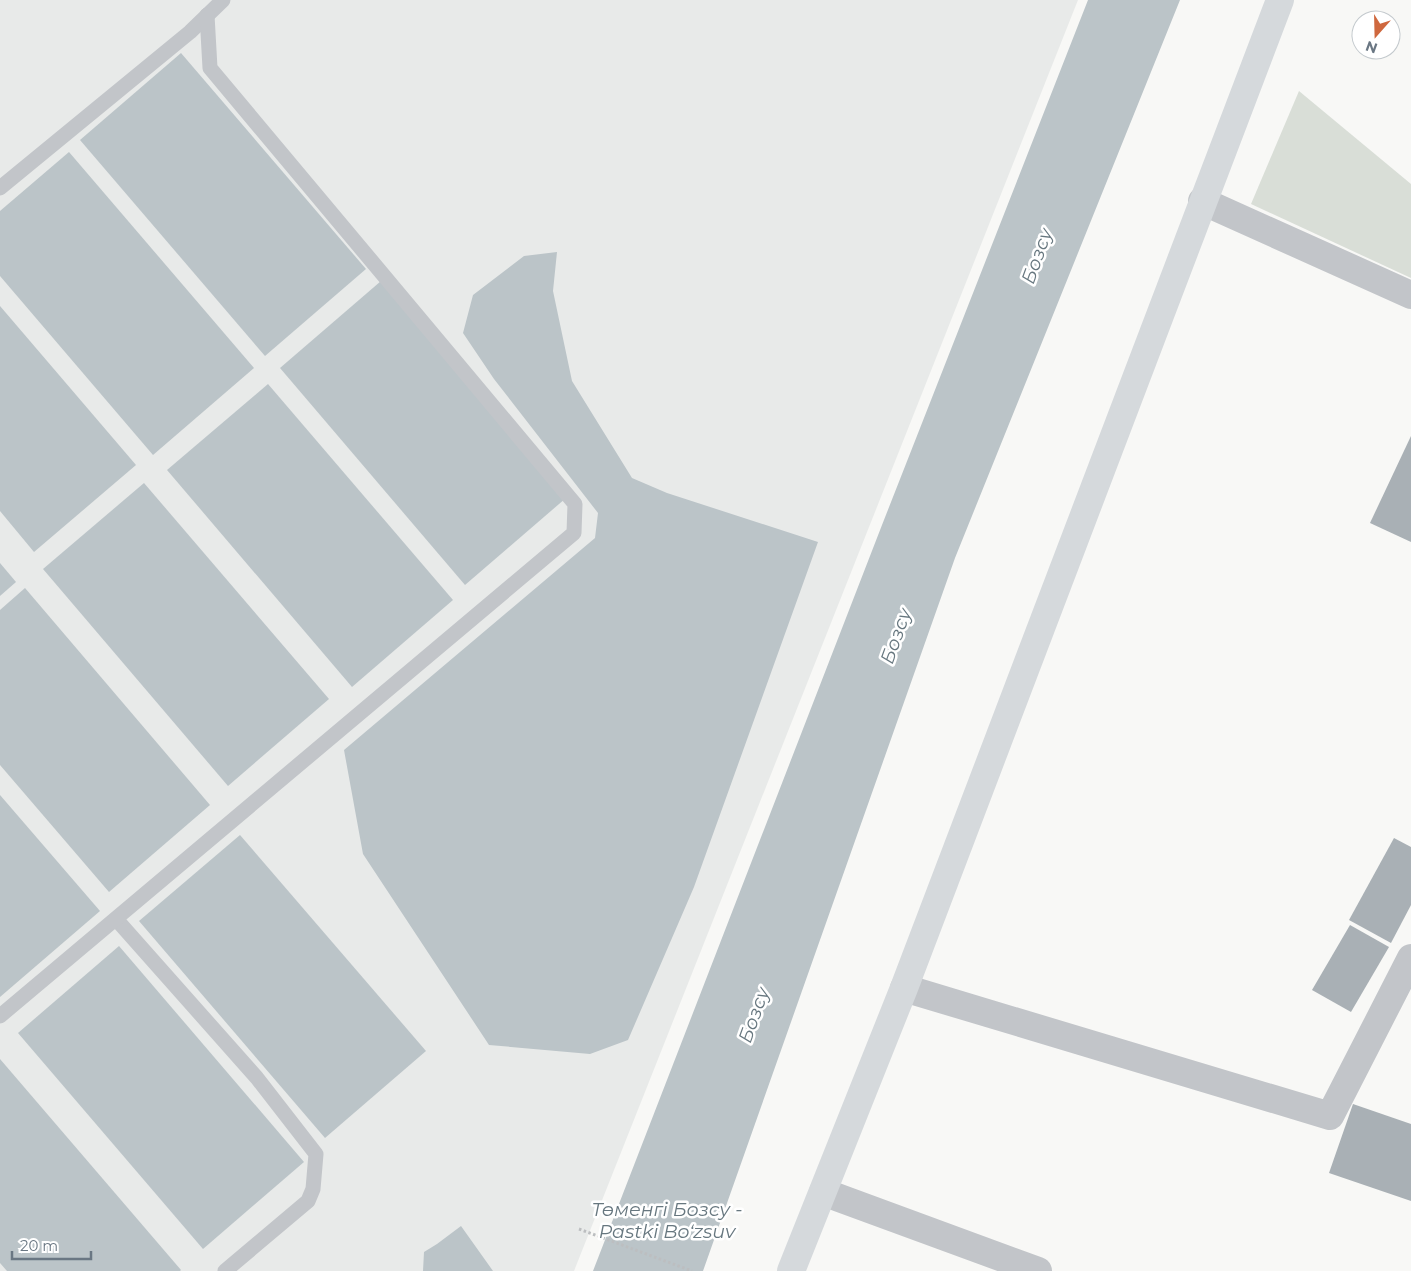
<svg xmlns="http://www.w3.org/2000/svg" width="1411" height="1271" viewBox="0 0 1411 1271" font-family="Montserrat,sans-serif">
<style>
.built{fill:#e8eae9}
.green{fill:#d9ded7}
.water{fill:#bbc4c8}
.building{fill:#a9b0b5}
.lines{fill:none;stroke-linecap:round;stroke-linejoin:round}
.path{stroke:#bcbec0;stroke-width:3;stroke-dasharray:2.5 2.5;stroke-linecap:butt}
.service{stroke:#c2c5c9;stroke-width:15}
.minor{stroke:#c2c5c9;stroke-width:28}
.secondary{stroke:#d5d9dc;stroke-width:28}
.labels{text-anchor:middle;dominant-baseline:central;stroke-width:5;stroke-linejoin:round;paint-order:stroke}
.water-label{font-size:19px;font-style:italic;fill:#67777f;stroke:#fff}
</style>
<rect width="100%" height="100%" fill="#f8f8f6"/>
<polygon class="built" points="0,0 1078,0 574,1271 0,1271"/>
<polygon class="green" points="1299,91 1411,184 1411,278 1251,204"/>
<g class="water">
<polygon points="1088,0 1180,0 955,558 703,1271 593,1271 882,525"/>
<polygon points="181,53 366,269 265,356 80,140"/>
<polygon points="69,152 254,368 153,455 0,276 0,211"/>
<polygon points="557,252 553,291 572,381 632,478 667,493 818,542 694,887 628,1040 590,1054 489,1045 363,854 344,750 595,538 598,513 494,379 463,333 473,295 524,256"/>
<polygon points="381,281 566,498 465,585 280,368"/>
<polygon points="0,306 136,465 34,552 0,511"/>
<polygon points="268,384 453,600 352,687 167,470"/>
<polygon points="144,483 329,699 228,786 43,569"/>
<polygon points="0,563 16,582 0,596"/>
<polygon points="25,588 210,805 109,892 0,765 0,610"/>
<polygon points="0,795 100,911 0,997"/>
<polygon points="240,835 426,1051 325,1138 139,921"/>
<polygon points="119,946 304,1162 203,1249 18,1033"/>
<polygon points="0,1059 181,1270 180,1271 7,1271 0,1263"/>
<polygon points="461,1226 493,1271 423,1271 424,1252 437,1244"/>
</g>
<g class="building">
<polygon points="1411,436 1411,542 1370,523"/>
<polygon points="1394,838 1411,847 1411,905 1391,943 1349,920"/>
<polygon points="1350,925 1389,947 1351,1012 1312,990"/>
<polygon points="1353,1104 1411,1124 1411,1201 1329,1173"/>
</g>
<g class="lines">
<polyline class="path" points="579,1229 692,1271"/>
<g class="service">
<polyline points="0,188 190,32 223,0"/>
<polyline points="116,919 257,1078 316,1154 313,1189 308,1201 225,1271"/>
<polyline points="0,1016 574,533 575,504 210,68 207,15"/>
</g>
<g class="minor">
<polyline points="1202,201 1411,295"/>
<polyline points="904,988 1330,1116 1411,958"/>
<polyline points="823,1192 1038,1271"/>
</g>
<polyline class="secondary" points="791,1271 904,988 1280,0"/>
</g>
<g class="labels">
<g class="water-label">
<text transform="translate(1037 256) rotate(-70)">Бозсу</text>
<text transform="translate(896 636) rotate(-70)">Бозсу</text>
<text transform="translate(754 1015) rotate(-70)">Бозсу</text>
<text x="667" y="1209">Төменгі Бозсу -<tspan x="667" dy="22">Pastki Boʻzsuv</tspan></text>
</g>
</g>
<g transform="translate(1376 35) rotate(200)"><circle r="24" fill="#ffffff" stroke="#c3c9cd"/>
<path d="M0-4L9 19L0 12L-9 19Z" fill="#cf683e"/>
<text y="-8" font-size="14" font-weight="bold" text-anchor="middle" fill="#6a7783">N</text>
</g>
<path d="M12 1251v8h79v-8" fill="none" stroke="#6a7783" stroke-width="2.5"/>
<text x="20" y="1251" font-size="15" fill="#6a7783" stroke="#ffffff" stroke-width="4" paint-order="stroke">20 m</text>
</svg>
